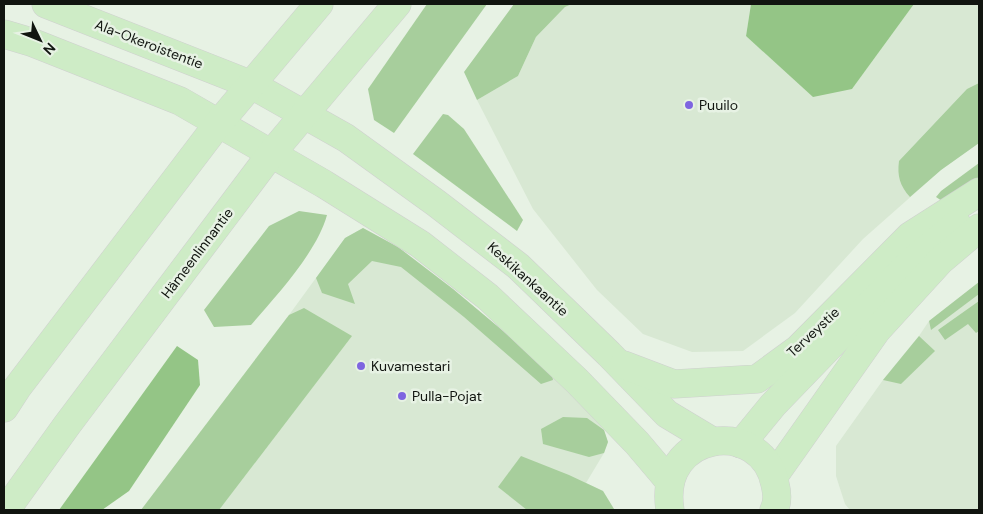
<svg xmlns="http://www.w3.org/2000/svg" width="983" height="514" viewBox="0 0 983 514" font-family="'DM Sans',sans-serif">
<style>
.built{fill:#d8e8d3}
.green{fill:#a7ce9c}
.forest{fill:#94c586}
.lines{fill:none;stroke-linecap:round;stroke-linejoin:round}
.major-casing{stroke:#cfd0cf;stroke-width:29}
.major{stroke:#ceecc6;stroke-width:28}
.poi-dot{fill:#7e65e0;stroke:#e7f2e4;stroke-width:2}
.labels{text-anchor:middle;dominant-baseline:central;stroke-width:5;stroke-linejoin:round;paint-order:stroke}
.street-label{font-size:14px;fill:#111510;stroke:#e7f2e4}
.poi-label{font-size:14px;fill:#111510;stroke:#e7f2e4;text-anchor:start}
</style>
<rect width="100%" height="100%" fill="#e7f2e4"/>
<g class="built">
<polygon points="572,4 751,4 746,36 852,89 914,4 979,4 979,143 941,170 863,239 795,313 743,351 692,352 643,334 597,290 533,209 477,100 518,76 536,37 565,7"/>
<polygon points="363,228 398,247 453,289 551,371 604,430 608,442 604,453 586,483 603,491 614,509 614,510 141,510 289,315 345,238"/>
<polygon points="979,279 979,510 850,510 845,504 836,476 836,446 883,380 919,336 929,321 979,282"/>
</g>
<g class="green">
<polygon points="427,4 487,4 394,133 374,120 368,89"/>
<polygon points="514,4 572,4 565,7 536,37 518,76 477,100 464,72"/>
<path d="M979,83V143L941,170L910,197C900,186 897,176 899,161L967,89Z"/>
<polygon points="443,114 448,115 464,129 523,220 517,231 413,154"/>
<polygon points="979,163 979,180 942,201 936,197 941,191"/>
<path d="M299,211L327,215C317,252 276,296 251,325L214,327L204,310L269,226Z"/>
<polygon points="363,228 398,247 453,289 551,371 553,380 541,384 464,317 401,267 372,261 348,284 355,304 322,293 316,278 345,238"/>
<polygon points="979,282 979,294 931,330 929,321"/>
<polygon points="979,301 979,331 976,333 968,324 945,340 938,330"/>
<polygon points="304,308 352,336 219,510 141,510 289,315"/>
<polygon points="919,336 935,351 901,384 883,380"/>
<polygon points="563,417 587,418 604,430 608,442 604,453 589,457 543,444 541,429"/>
<polygon points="521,456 569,475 603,491 614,509 614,510 527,510 498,487"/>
</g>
<g class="forest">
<polygon points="751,4 914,4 852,89 813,97 746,36"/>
<polygon points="177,346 198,360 200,385 129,491 102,510 59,510"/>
</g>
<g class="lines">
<defs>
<g id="major">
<polyline points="46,4 252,85 346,138 436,203 518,266 609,354 667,414 712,441"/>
<polyline points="4,34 31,42 180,101 324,184 420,244 488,297 577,381 637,443 670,482"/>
<polyline points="624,365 674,384 757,379 798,349 910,236 979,192"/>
<polyline points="4,408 17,388 218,124 319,4"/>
<polyline points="741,444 773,405 911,262 957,224"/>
<polyline points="774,476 877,330 940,261 979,228"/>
<polyline points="6,510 67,425 271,154 397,4"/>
<path d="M670,510C657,430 762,417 775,484C777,492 778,502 774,510"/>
</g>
</defs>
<use href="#major" class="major-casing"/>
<use href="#major" class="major"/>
</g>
<g class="poi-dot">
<circle cx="689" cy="105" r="5"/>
<circle cx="361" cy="366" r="5"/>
<circle cx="402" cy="396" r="5"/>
</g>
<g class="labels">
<g class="street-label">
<text transform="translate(149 44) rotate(21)">Ala-Okeroistentie</text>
<text transform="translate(197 253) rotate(-53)">Hämeenlinnantie</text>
<text transform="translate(528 279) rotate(42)">Keskikankaantie</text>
<text transform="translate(813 332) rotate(-43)">Terveystie</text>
</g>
<g class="poi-label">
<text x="699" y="105">Puuilo</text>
<text x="371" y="366">Kuvamestari</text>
<text x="412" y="396">Pulla-Pojat</text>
</g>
</g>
<rect width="983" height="514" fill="none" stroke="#111510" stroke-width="10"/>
<g transform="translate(40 40) rotate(133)" stroke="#e7f2e4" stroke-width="4" paint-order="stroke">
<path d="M0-4L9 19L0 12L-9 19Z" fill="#111510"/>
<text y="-8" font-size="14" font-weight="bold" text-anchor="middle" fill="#111510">N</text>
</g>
</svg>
